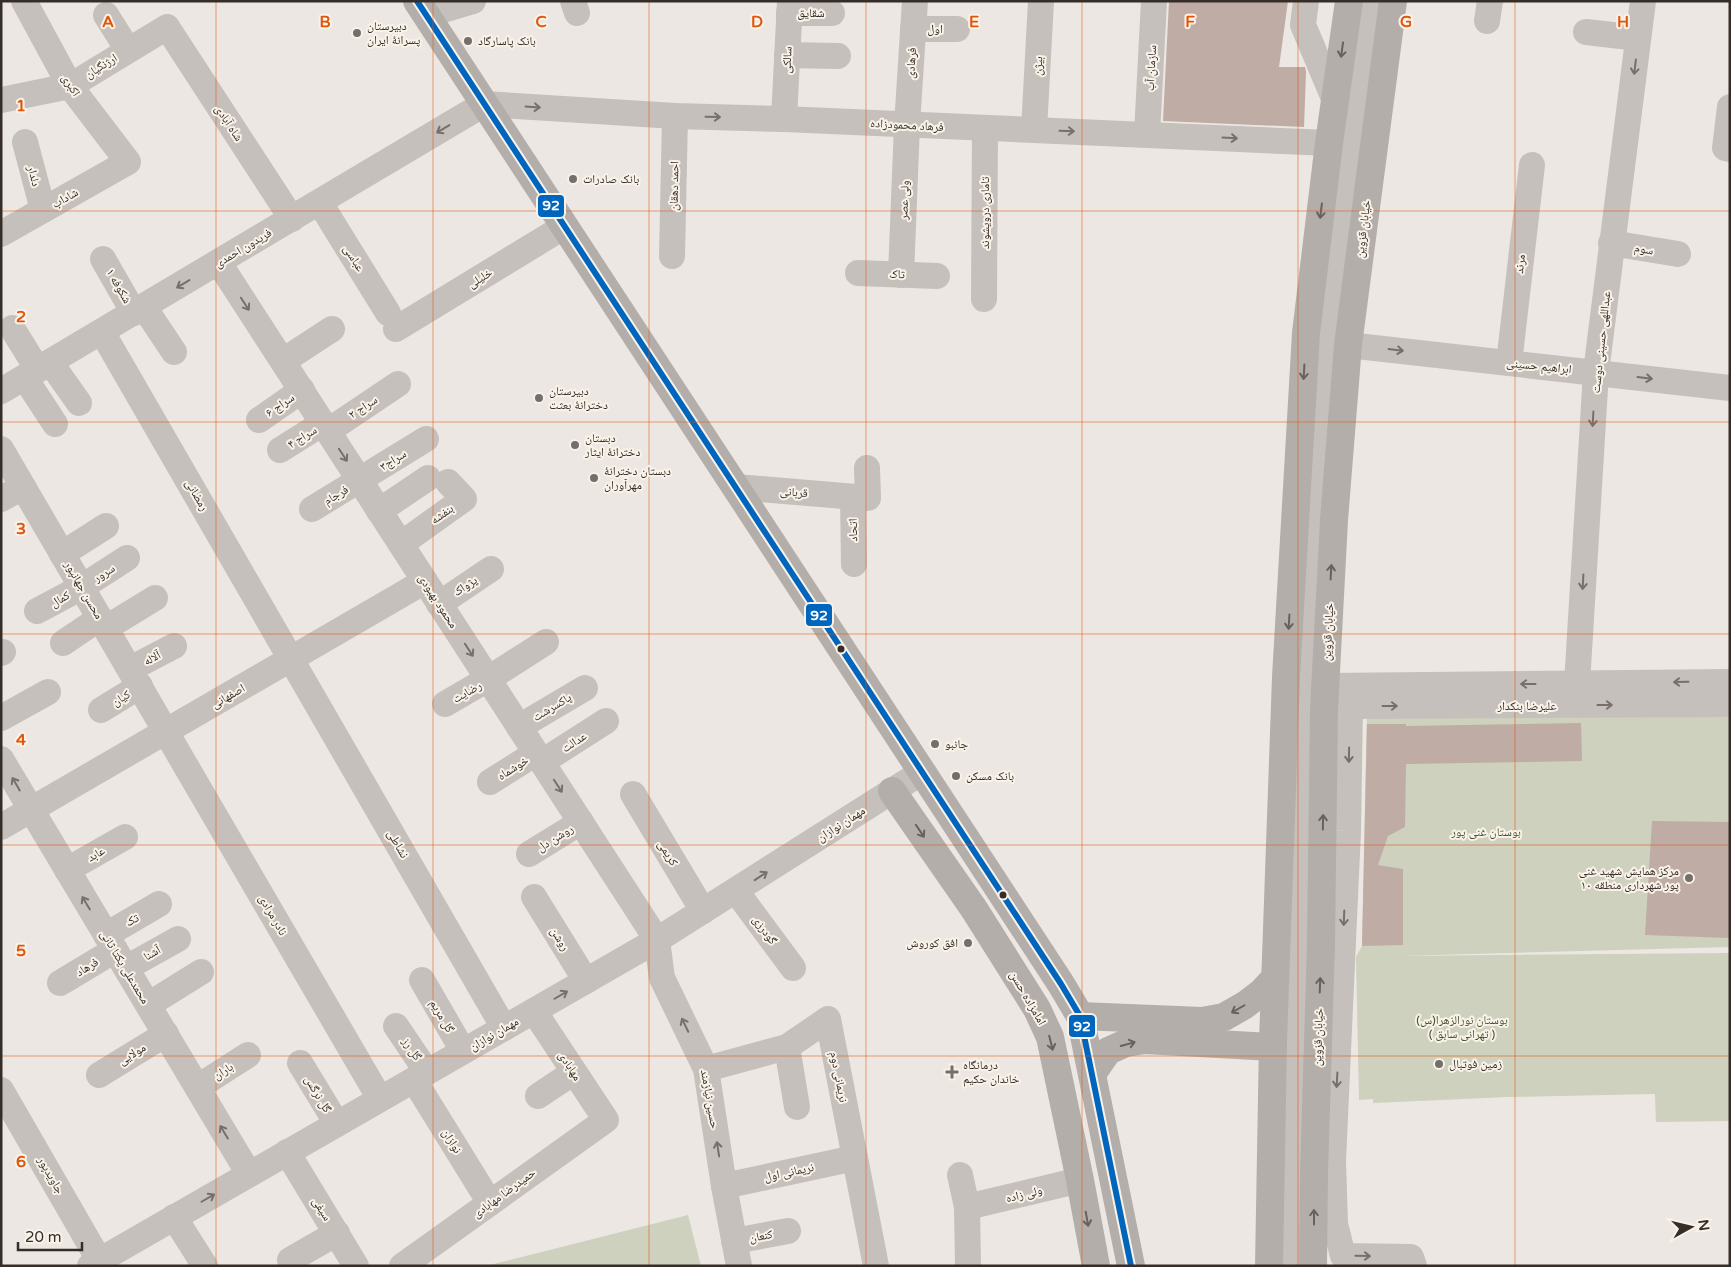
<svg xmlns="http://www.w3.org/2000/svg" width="1731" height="1267" viewBox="0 0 1731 1267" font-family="'Varela Round','Noto Naskh Arabic',sans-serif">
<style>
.green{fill:#cdd1bd}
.building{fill:#bfaca4}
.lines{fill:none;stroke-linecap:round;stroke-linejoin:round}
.minor{stroke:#c5c0bb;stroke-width:26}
.major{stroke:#b4aeaa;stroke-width:28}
.bus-1-casing{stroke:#f9f2e9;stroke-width:10}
.bus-1{stroke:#0065bd;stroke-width:6}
.oneway{stroke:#68615d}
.oneway2{stroke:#766f6b}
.grid{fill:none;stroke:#df570d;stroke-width:1;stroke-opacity:0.55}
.poi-dot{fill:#766e6a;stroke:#f9f2e9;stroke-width:2}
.bus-dot{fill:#362d29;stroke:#f9f2e9;stroke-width:2}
.labels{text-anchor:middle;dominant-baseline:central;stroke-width:4;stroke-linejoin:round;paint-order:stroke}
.street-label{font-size:12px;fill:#362d29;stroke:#f9f2e9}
.poi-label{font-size:12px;fill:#362d29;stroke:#f9f2e9;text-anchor:start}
.park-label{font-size:12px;fill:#46532e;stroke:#f9f2e9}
.grid-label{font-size:16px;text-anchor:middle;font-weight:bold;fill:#df570d;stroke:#f9f2e9;stroke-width:4;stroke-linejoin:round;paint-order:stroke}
.line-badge{stroke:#f9f2e9;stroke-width:2}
.badge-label{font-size:14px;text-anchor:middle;font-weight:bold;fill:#fff}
</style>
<rect width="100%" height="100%" fill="#ece7e2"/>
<g class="green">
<polygon points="1367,709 1730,715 1730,947 1398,956 1730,953 1730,1121 1656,1122 1655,1094 1508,1097 1373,1103 1373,1099 1359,1100 1356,957 1362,946"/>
<polygon points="688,1215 701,1266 486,1266"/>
</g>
<g class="building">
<polygon points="1169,1 1288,1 1279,67 1305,67 1306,72 1304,127 1163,121"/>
<polygon points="1581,723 1582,761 1406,764 1405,827 1388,836 1378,865 1403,869 1403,945 1362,946 1367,724 1406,724 1406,726"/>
<polygon points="1652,821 1730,822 1730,938 1645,935"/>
</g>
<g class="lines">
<g class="minor">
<polyline points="573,1 577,13"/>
<polyline points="1306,1 1303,25 1335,101"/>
<polyline points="789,13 832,13"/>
<polyline points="106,15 128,50"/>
<polyline points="426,15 473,1"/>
<polyline points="1487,21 1490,1"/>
<polyline points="913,29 957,29"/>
<polyline points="1586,32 1638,38"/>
<polyline points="787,55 838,56"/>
<polyline points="1,100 70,86 167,27 292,219"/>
<polyline points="1730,107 1725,148 1730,149"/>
<polyline points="784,119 790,1"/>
<polyline points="1034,130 1041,1"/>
<polyline points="1147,134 1154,1"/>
<polyline points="25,142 43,210"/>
<polyline points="320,203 388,313"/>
<polyline points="1,234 128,162 70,86 24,1"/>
<polyline points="1611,243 1678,254"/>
<polyline points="672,256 675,116"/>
<polyline points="103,259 134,313"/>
<polyline points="219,263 657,940 662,978 706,1069 724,1186 739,1266"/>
<polyline points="858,273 937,276"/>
<polyline points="901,275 907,125 915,1"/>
<polyline points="984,299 985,128"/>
<polyline points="144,307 174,352"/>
<polyline points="12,328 38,370"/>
<polyline points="396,329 565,226"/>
<polyline points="102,332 504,1028"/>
<polyline points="1348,345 1730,388"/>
<polyline points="283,361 332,329"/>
<polyline points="50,362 79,403"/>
<polyline points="1509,363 1532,165"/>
<polyline points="25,378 55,424"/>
<polyline points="1,391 484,104 675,116 784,119 1329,143"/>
<polyline points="259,420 302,390"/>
<polyline points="328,431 398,384"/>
<polyline points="1,449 380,1099"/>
<polyline points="280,450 323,423"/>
<polyline points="736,487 868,498 867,468"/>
<polyline points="853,497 854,564"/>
<polyline points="1,499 23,487"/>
<polyline points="312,509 426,439"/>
<polyline points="379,511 428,478"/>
<polyline points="401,544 464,499 448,482"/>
<polyline points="62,554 106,526"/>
<polyline points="439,604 491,569"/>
<polyline points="37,611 82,587 127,558"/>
<polyline points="106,628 155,598"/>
<polyline points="63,643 100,618"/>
<polyline points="1,653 3,652"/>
<polyline points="130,669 174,646"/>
<polyline points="1325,686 1730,682"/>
<polyline points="445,704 488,679 546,642"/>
<polyline points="1578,705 1577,684 1596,372 1643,1"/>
<polyline points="1350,706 1348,831 1333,1161 1335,1224 1343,1256 1411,1257 1414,1266"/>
<polyline points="1332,708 1350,706 1730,704"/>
<polyline points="101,710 140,686"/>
<polyline points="1,718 48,692"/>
<polyline points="519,727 585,688"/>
<polyline points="1,759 249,1174"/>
<polyline points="542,762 606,721"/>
<polyline points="490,782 536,753"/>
<polyline points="633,794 703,911"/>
<polyline points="1,827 425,581"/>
<polyline points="529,854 581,822"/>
<polyline points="67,870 125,837"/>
<polyline points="736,891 793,968"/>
<polyline points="534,897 586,981"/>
<polyline points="106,935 159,904"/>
<polyline points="126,968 178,939"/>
<polyline points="422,980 463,1051"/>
<polyline points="60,983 115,950"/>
<polyline points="148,1005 201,972"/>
<polyline points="396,1026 427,1072"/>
<polyline points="787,1047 797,1107"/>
<polyline points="300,1063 337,1124"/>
<polyline points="706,1069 787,1047 828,1019 876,1266"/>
<polyline points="99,1075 166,1034"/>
<polyline points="414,1080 490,1203"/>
<polyline points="198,1087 248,1055"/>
<polyline points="1,1090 99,1260"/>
<polyline points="538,1096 574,1072"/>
<polyline points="287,1152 356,1266"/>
<polyline points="960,1175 967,1207 968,1266"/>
<polyline points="724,1186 855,1158"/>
<polyline points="967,1207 1080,1180"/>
<polyline points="174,1217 205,1266"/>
<polyline points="734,1241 788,1231"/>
<polyline points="290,1260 337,1233"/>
<polyline points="90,1266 657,940 922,772"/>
<polyline points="402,1266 606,1120 534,1011"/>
<path d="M1291,1266C1294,988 1299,709 1321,432C1332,287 1353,144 1371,1"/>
</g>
<g class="major">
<polyline points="417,1 1061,984 1080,1016 1131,1266"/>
<polyline points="892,791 974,909 1037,1009 1050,1037 1080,1180 1096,1266"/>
<polyline points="1080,1016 1202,1021 1224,1017 1245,1005 1262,992 1275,978"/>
<polyline points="1092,1074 1108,1051 1126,1043 1145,1040 1273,1047"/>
<polyline points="1269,1266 1273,1041 1286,677 1306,333 1329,143 1349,1"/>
<polyline points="1313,1266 1314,1174 1321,944 1324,709 1334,520 1348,345 1393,1"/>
</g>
<defs>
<polyline id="bus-1" points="417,1 1061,984 1080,1016 1131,1266"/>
</defs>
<use href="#bus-1" class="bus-1-casing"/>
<use href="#bus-1" class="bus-1"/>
</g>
<defs><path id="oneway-shaft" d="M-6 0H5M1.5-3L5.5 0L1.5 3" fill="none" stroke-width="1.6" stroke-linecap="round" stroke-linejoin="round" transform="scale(1.25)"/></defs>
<g class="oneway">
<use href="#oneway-shaft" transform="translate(1342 50) rotate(98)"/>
<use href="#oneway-shaft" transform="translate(1321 211) rotate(97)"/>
<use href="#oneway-shaft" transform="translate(1304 372) rotate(93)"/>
<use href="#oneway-shaft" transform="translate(1331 572) rotate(-87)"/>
<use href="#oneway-shaft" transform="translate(1289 622) rotate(93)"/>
<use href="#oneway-shaft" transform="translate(1323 822) rotate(-89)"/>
<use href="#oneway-shaft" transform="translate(920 831) rotate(56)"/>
<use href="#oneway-shaft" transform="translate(1320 985) rotate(-88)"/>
<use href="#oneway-shaft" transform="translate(1238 1009) rotate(150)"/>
<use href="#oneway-shaft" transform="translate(1051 1043) rotate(76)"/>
<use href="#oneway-shaft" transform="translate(1128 1044) rotate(-15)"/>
<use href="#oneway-shaft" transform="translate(1314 1217) rotate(-90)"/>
<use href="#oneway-shaft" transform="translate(1087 1219) rotate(80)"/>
</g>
<g class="oneway2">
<use href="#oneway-shaft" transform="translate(1635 67) rotate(97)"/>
<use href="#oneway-shaft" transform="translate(533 107) rotate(4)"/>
<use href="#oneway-shaft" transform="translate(713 117) rotate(1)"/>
<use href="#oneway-shaft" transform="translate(443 129) rotate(149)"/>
<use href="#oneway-shaft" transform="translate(1067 131) rotate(2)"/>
<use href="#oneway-shaft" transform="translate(1230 138) rotate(3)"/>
<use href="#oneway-shaft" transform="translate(183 284) rotate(149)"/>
<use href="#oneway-shaft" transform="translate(245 304) rotate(57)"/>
<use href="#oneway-shaft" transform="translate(1396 350) rotate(7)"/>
<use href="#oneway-shaft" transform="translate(1645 378) rotate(7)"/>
<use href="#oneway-shaft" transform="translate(1593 419) rotate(93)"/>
<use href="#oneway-shaft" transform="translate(343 455) rotate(57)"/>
<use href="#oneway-shaft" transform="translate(1583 582) rotate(93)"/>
<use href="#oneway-shaft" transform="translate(469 650) rotate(57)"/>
<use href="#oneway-shaft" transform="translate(1681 682) rotate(179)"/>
<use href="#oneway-shaft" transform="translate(1528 684) rotate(180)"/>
<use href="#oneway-shaft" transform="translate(1605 705)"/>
<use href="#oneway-shaft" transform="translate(1390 706)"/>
<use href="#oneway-shaft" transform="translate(1349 755) rotate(91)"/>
<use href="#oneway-shaft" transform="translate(16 784) rotate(-120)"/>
<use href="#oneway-shaft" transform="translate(558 786) rotate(57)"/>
<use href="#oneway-shaft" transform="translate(761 876) rotate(-33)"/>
<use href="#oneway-shaft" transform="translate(86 903) rotate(-121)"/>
<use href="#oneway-shaft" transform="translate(1344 918) rotate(92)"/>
<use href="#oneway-shaft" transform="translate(561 995) rotate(-30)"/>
<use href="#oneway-shaft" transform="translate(685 1025) rotate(-116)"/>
<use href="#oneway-shaft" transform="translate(1337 1080) rotate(93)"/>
<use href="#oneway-shaft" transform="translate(224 1132) rotate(-121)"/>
<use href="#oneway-shaft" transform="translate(718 1149) rotate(-99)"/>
<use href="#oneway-shaft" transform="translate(208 1198) rotate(-30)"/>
<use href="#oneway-shaft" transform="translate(1363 1256) rotate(1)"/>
</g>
<path class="grid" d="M216,1V1266M433,1V1266M649,1V1266M866,1V1266M1082,1V1266M1298,1V1266M1515,1V1266M1,211H1730M1,422H1730M1,634H1730M1,845H1730M1,1056H1730"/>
<g class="poi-dot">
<circle cx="357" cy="33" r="5"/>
<circle cx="468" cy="41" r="5"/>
<circle cx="573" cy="179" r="5"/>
<circle cx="539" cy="398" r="5"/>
<circle cx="575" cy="445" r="5"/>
<circle cx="594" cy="478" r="5"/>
<circle cx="935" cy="744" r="5"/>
<circle cx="956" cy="776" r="5"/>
<circle cx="1689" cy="878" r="5"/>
<circle cx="968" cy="943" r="5"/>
<circle cx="1439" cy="1064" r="5"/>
<path d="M949.5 1064.5h5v5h5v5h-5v5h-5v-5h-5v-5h5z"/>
</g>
<g class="bus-dot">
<circle cx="841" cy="649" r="4.5"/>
<circle cx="1003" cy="895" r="4.5"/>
</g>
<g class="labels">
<g class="street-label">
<text x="811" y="13">شقایق</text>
<text x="935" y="29">اول</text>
<text transform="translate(787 60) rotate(-87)">سالکی</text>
<text transform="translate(911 63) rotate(-86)">فرهادی</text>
<text transform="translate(101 66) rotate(-32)">ارژنگیان</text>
<text transform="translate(1038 66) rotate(-87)">بیژن</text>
<text transform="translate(1151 68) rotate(-87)">سازمان آب</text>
<text transform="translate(71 85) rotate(57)">اکبری</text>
<text transform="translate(229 123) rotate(57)">شاه آبادی</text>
<text transform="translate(907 125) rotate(3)">فرهاد محمودزاده</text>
<text transform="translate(34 176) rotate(76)">دلدار</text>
<text transform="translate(674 186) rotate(-89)">احمد دهقان</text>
<text transform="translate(65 198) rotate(-30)">شاداب</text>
<text transform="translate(904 200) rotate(-88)">ولی عصر</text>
<text transform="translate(985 213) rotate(-90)">تاماری درویشوند</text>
<text transform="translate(1363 229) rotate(-83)">خیابان قزوین</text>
<text transform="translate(243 248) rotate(-31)">فریدون احمدی</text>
<text transform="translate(1644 249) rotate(10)">سوم</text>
<text transform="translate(354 258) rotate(58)">عباسی</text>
<text transform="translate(1520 264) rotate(-84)">مرند</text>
<text transform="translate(897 274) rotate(2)">تاک</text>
<text transform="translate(480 278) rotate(-31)">خلیلی</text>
<text transform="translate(119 286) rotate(60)">شکوفه ۱</text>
<text transform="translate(1601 342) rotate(-84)">عبداللهی حسینی دوست</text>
<text transform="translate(1539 366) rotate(6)">ابراهیم حسینی</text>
<text transform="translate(280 405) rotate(-34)">سراج ۶</text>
<text transform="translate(363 407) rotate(-33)">سراج ۲</text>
<text transform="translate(302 437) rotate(-32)">سراج ۴</text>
<text transform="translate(393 460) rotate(-32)">سراج۳</text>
<text transform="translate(794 492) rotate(5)">قربانی</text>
<text transform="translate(197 495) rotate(60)">رمضانی</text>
<text transform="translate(336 495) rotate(-31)">فرجام</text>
<text transform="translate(442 514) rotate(-36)">بنفشه</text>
<text transform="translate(853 530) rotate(-91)">اتحاد</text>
<text transform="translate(104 573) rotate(-33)">سرور</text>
<text transform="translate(465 586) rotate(-34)">پژواک</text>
<text transform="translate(84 590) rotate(60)">محسن جهانپور</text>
<text transform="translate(60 599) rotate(-29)">کمال</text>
<text transform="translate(438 601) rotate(57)">محمود بهبودی</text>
<text transform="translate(1328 632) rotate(-87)">خیابان قزوین</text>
<text transform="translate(152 658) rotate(-28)">آلاله</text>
<text transform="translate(467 692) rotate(-30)">رضایت</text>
<text transform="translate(228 696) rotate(-30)">اصفهانی</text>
<text transform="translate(121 698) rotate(-32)">کیان</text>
<text x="1527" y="706">علیرضا بنکدار</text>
<text transform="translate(552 707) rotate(-31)">پاکسرشت</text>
<text transform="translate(574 742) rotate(-33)">عدالت</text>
<text transform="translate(513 768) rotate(-32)">خوشماه</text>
<text transform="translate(841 824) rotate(-33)">مهمان نوازان</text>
<text transform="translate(555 838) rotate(-32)">روشن دل</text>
<text transform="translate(398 844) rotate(60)">نشاطی</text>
<text transform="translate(668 853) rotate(59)">کریمی</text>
<text transform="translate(96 854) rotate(-30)">عابد</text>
<text transform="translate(273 915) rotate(60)">نادر مرادی</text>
<text transform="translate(132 920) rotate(-30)">تک</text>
<text transform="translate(765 930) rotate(54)">گودرزی</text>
<text transform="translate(560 939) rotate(58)">روشن</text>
<text transform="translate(152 953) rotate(-30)">آشنا</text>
<text transform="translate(87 967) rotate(-32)">فرهاد</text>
<text transform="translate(125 967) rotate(59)">محمدعلی یکتا ثانی</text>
<text transform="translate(1028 998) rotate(60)">امامزاده حسن</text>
<text transform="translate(442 1016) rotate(60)">گل مریم</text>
<text transform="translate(494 1034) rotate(-30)">مهمان نوازان</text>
<text transform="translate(1318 1037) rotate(-88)">خیابان قزوین</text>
<text transform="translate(412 1049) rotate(56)">گل رز</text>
<text transform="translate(132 1054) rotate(-32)">مولایی</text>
<text transform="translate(570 1066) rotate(57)">مهابادی</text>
<text transform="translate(223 1071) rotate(-32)">باران</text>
<text transform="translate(839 1077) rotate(79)">نریمانی دوم</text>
<text transform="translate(318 1094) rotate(59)">گل نرگس</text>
<text transform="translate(710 1099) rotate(80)">حسین نیازمند</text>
<text transform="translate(452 1141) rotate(58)">نوازان</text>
<text transform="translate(789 1172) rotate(-12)">نریمانی اول</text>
<text transform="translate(51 1175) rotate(60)">جاویدپور</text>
<text transform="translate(504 1193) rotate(-36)">حمیدرضا مهابادی</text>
<text transform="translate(1024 1194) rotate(-14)">ولی زاده</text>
<text transform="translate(322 1209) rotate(58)">سیفی</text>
<text transform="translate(761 1236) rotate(-10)">کنعان</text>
</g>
<g class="poi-label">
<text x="367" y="26">دبیرستان<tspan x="367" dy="14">پسرانهٔ ایران</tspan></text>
<text x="478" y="41">بانک پاسارگاد</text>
<text x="583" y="179">بانک صادرات</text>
<text x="549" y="391">دبیرستان<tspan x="549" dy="14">دخترانهٔ بعثت</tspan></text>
<text x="585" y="438">دبستان<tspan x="585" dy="14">دخترانهٔ ایثار</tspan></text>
<text x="604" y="471">دبستان دخترانهٔ<tspan x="604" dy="14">مهرآوران</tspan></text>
<text x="945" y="744">جانبو</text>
<text x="966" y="776">بانک مسکن</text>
<text x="1679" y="871" text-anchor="end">مرکز همایش شهید غنی<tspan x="1679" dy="14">پور شهرداری منطقه ۱۰</tspan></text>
<text x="958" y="943" text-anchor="end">افق کوروش</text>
<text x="1449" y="1064">زمین فوتبال</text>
<text x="963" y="1065">درمانگاه<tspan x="963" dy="14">خاندان حکیم</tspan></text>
</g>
<g class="park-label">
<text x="1486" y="832">بوستان غنی پور</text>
<text x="1462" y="1020">بوستان نورالزهرا(س)<tspan x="1462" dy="14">( تهرانی سابق )</tspan></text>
</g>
</g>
<g class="grid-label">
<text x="108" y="27">A</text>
<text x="325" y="27">B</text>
<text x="541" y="27">C</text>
<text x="757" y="27">D</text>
<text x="974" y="27">E</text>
<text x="1190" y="27">F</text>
<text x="1406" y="27">G</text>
<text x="1623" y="27">H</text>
<text x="21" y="111">1</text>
<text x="21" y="322">2</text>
<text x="21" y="534">3</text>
<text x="21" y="745">4</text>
<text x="21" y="956">5</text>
<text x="21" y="1167">6</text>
</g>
<g class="line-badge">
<rect x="537" y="194" width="28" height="24" rx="5" fill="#0065bd"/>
<rect x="805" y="603" width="28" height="24" rx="5" fill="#0065bd"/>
<rect x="1068" y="1014" width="28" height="24" rx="5" fill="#0065bd"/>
</g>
<g class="badge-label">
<text x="551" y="210">92</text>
<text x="819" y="620">92</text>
<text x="1082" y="1031">92</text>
</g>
<rect width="1731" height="1267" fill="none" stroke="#362d29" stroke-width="5"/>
<g transform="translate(1691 1227) rotate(82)" stroke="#f9f2e9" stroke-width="4" paint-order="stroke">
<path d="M0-4L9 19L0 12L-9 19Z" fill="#362d29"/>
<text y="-8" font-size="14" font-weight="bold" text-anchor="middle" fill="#362d29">N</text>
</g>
<path d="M18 1242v8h64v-8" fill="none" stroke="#362d29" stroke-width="2.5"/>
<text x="25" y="1242" font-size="15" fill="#362d29" stroke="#f9f2e9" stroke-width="4" paint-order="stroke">20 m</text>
</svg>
